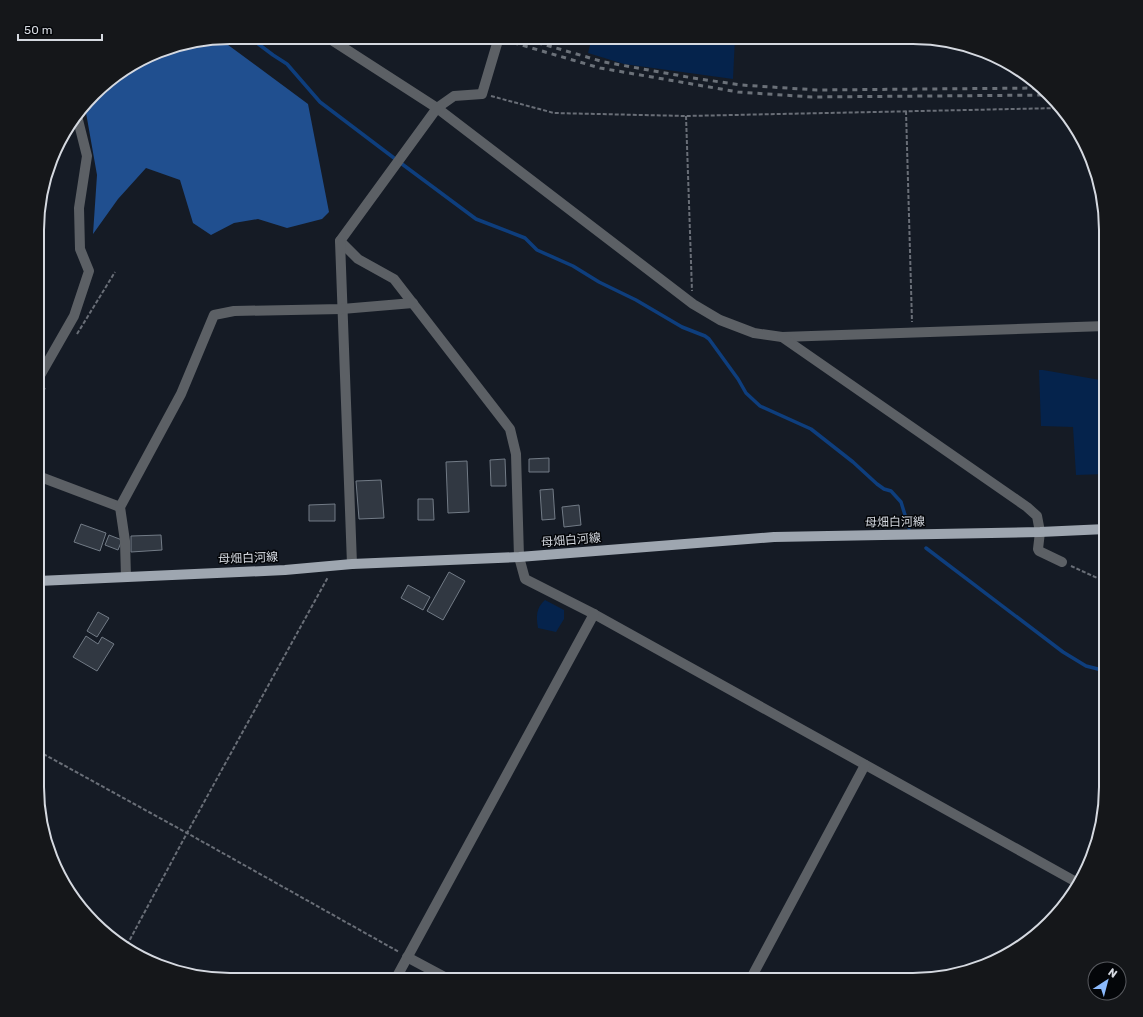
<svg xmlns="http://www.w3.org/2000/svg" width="1143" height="1017" viewBox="0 0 1143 1017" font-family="Rubik,'Noto Sans JP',sans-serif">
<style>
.green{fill:#05234c}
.forest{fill:#204f8f}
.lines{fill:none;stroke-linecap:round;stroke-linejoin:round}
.stream{stroke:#0e3e7d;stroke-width:3.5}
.building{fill:#313842;stroke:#727b86}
.path{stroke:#696e77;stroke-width:2;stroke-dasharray:4 2;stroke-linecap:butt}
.minor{stroke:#5c6065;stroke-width:10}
.major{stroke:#9ea6b0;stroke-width:10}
.rail{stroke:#6b7179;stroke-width:3;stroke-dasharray:5 5;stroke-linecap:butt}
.labels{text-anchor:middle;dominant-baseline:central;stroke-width:3;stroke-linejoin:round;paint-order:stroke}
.street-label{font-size:12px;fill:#d5d9e0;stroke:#040609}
.rim{fill:none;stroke:#d5d9e0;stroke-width:2}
</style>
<rect width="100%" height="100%" fill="#151b25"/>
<g class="green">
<polygon points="592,37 735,37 733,79 624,64 588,53"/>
<polygon points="1039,370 1043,370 1106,381 1106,474 1076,475 1073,427 1041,426"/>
<path d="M545,600L564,610V619L556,632L538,628C536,616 536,608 545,600Z"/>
</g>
<polygon class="forest" points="220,39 308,104 329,212 322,219 287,228 258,219 234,223 211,235 193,223 180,180 146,168 118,199 93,234 97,175 85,107 103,85 168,47"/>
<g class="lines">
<g class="stream">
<polyline points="249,37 273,55 287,64 320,102 394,158"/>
<polyline points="402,164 476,219 525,238 537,250 573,266 599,282 636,300 682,327 705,336 709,339 738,379 746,393 760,406 811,429 853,462 877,484 884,489 891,491 901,502 909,528"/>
<polyline points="926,548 1063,652 1086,666 1106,671"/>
</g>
</g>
<g class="building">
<polygon points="549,458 549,472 529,472 529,459"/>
<polygon points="505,459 506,486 491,486 490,460"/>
<polygon points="467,461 469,512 448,513 446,462"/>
<polygon points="381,480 384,518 359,519 356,481"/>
<polygon points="553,489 555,519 542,520 540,490"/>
<polygon points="418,499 433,499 434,520 418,520"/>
<polygon points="335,504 335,521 309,521 309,505"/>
<polygon points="579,505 581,525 564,527 562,507"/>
<polygon points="81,524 106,533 100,551 74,542"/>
<polygon points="109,535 122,540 118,550 105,545"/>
<polygon points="161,535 162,550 131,552 131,536"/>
<polygon points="449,572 465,581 443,620 427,611"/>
<polygon points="408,585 430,597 423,610 401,598"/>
<polygon points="98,612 109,618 97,637 87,631"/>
<polygon points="86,636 98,644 102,637 114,644 97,671 73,657"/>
</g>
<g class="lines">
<g class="path">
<polyline points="491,96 554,113 686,116 1061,108"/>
<polyline points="906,111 912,322"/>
<polyline points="686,116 692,291"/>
<polyline points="77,334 115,272"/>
<polyline points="38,399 45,388"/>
<polyline points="1071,566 1106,582"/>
<polyline points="38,751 187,833 399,952"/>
<polyline points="127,945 187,833 328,577"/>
</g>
<g class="minor">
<polyline points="327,37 437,108 693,304 720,320 754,333 782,337 1106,326"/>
<polyline points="340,241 358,259 394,279 510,429 516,454 519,557 525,579 594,614 1078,883"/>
<polyline points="782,337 1027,507 1037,516 1040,532 1038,549 1039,551 1062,562"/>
<polyline points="38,379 74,316 89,271 80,249 79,208 87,156 77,116"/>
<polyline points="38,476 120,507"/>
<polyline points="352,564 340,241 437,108 454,96 482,94 499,37"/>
<polyline points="126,577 125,541 120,507 181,394 214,315 234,311 342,309 413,303"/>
<polyline points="407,957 450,980"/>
<polyline points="395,980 594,614"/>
<polyline points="750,980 865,765"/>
</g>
<polyline class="major" points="38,581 285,570 352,564 519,557 774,537 1040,532 1106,529"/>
<g class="rail">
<polyline points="494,37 600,68 738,92 812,97 1048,95"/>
<polyline points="518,37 604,62 693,78 741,85 817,90 1039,88"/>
</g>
</g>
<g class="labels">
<g class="street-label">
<text transform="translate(895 522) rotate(-1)">母畑白河線</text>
<text transform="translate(571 540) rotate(-5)">母畑白河線</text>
<text transform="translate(248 558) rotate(-2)">母畑白河線</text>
</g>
</g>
<path d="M0 0H1143V1017H0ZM230 44H913A186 186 0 0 1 1099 230V787A186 186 0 0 1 913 973H230A186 186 0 0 1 44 787V230A186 186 0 0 1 230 44Z" fill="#15171a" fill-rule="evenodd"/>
<path class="rim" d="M230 44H913A186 186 0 0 1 1099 230V787A186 186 0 0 1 913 973H230A186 186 0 0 1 44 787V230A186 186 0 0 1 230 44Z"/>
<g transform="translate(1107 981) rotate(36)"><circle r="19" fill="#040609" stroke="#585a5f"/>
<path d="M0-3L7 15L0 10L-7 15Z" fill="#8bbafc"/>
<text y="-6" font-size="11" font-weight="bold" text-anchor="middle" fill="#d5d9e0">N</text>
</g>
<path d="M18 34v6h84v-6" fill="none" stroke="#d5d9e0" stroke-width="2"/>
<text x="24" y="34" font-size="12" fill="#d5d9e0" stroke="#040609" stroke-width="3" paint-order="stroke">50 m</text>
</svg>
